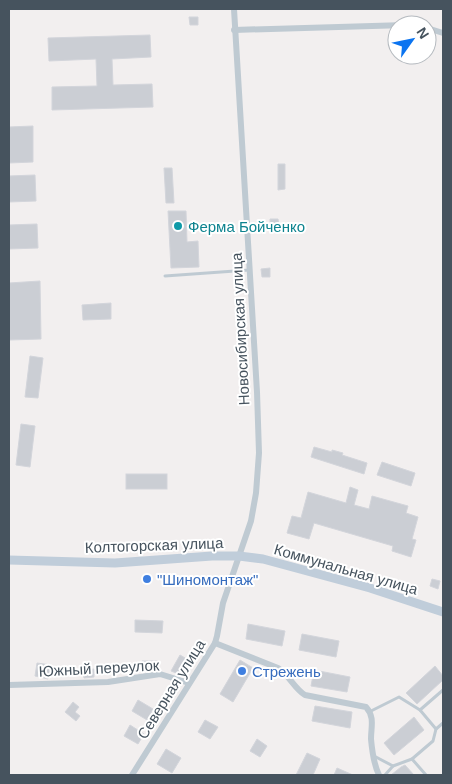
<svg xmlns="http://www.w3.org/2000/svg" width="452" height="784" viewBox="0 0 452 784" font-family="Helvetica,sans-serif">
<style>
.building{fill:#cbced4;stroke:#d3d5db}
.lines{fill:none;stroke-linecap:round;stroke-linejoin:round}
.service{stroke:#bfcad2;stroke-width:3}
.minor{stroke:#bfcad2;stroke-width:6}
.secondary{stroke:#c0cdda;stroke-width:9}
.culture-dot{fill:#0f9aa8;stroke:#fff;stroke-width:2}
.shop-dot{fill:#3f7fe0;stroke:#fff;stroke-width:2}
.labels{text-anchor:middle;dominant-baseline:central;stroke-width:4;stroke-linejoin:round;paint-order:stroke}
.culture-label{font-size:15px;fill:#0d838f;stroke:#fff;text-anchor:start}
.street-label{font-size:15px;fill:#46535e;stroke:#fff}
.shop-label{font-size:15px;fill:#366cbe;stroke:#fff;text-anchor:start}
</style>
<rect width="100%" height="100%" fill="#f2efef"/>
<g class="building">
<polygon points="189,17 198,17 198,25 190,25"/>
<polygon points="150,35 151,57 112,59 113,85 152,84 153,107 52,110 52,87 97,86 96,59 49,61 48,38"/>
<polygon points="33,126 33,162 9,163 9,127"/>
<polygon points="278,164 285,164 285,189 278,190"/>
<polygon points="164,168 172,168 174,203 166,203"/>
<polygon points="35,175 36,201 9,202 9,176"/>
<polygon points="168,211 186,211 187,242 198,241 199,267 171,268"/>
<polygon points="270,219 278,219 279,225 270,226"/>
<polygon points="37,224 38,248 9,249 9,225"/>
<polygon points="270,268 270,277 262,277 261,269"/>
<polygon points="40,281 41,339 9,340 9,283"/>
<polygon points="111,303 111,319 83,320 82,305"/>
<polygon points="30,356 43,358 38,398 25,397"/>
<polygon points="21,424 35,426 30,467 16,465"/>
<polygon points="314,447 332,452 332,450 343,453 342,455 367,463 364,474 311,457"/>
<polygon points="382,462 415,473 411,486 377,475"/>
<rect x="126" y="474" width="41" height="15"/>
<polygon points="350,487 358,490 354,505 369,509 372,496 408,506 406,513 418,517 412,539 416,540 411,557 392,551 393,546 314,523 309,539 287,533 292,516 301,518 308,492 346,503"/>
<polygon points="432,579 440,581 438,589 430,586"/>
<polygon points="135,620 163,621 162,633 135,632"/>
<polygon points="248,624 285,631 282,646 246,639"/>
<polygon points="302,634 339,641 336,657 299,650"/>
<polygon points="180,655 192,662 184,676 171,671"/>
<polygon points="240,660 253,668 233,702 220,694"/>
<polygon points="142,661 158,661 157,669 142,672"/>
<polygon points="37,663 51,665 48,679 35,676"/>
<polygon points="435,666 443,676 443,680 417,704 406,693"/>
<polygon points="94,669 94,677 84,678 83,670"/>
<polygon points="314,670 350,677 347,692 311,686"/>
<polygon points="138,700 153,709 147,720 132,711"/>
<polygon points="73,702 79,707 75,712 80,716 76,721 65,712"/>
<polygon points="315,706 352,712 350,728 312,721"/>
<polygon points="414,717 424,730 394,755 384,743"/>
<polygon points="205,720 218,727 210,739 198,732"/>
<polygon points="130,725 144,734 138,744 124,736"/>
<polygon points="257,739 267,746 260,757 250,751"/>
<polygon points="166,749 181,758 172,773 157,764"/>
<polygon points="307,753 320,759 313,775 296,775"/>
<polygon points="405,765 414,775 391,775 401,767"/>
<polygon points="337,768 353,775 334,775"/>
</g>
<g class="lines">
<g class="service">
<polyline points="165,276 249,270"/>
<polyline points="420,710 443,690"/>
<polyline points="371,711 399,697 420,710 436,729 443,723"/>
<polyline points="374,756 393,766"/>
<polyline points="412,759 426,775"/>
<polyline points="385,775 393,766 412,759 433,741 436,729"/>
</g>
<g class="minor">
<polyline points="427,28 443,33"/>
<polyline points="234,30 406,25"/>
<path d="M215,643L278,668C290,676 294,688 305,695L366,707C375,717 371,727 371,739C372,750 374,765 379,775"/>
<polyline points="9,685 108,682 160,674 189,683"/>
<polyline points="132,775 215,643 217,636 223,603 251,521 256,493 259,453 257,392 234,9"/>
</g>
<polyline class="secondary" points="9,560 115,563 212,556 239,556 263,559 370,588 443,612"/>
</g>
<circle class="culture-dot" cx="178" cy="226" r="5"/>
<g class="shop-dot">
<circle cx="147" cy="579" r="5"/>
<circle cx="242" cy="671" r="5"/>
</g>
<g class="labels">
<g class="culture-label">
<text x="188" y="226">Ферма Бойченко</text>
</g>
<g class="street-label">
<text transform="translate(240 329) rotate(-93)">Новосибирская улица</text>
<text transform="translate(154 545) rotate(-2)">Колтогорская улица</text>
<text transform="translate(346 569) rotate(16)">Коммунальная улица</text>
<text transform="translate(99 668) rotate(-3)">Южный переулок</text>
<text transform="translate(171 689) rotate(-58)">Северная улица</text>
</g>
<g class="shop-label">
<text x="157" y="579">"Шиномонтаж"</text>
<text x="252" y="671">Стрежень</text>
</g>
</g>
<rect width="452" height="784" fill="none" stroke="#46535e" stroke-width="20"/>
<g transform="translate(412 40) rotate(57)"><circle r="24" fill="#ffffff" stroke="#b5babf"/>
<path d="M0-4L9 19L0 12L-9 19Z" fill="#0b74f0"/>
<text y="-8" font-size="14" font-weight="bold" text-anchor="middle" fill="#46535e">N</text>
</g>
</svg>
